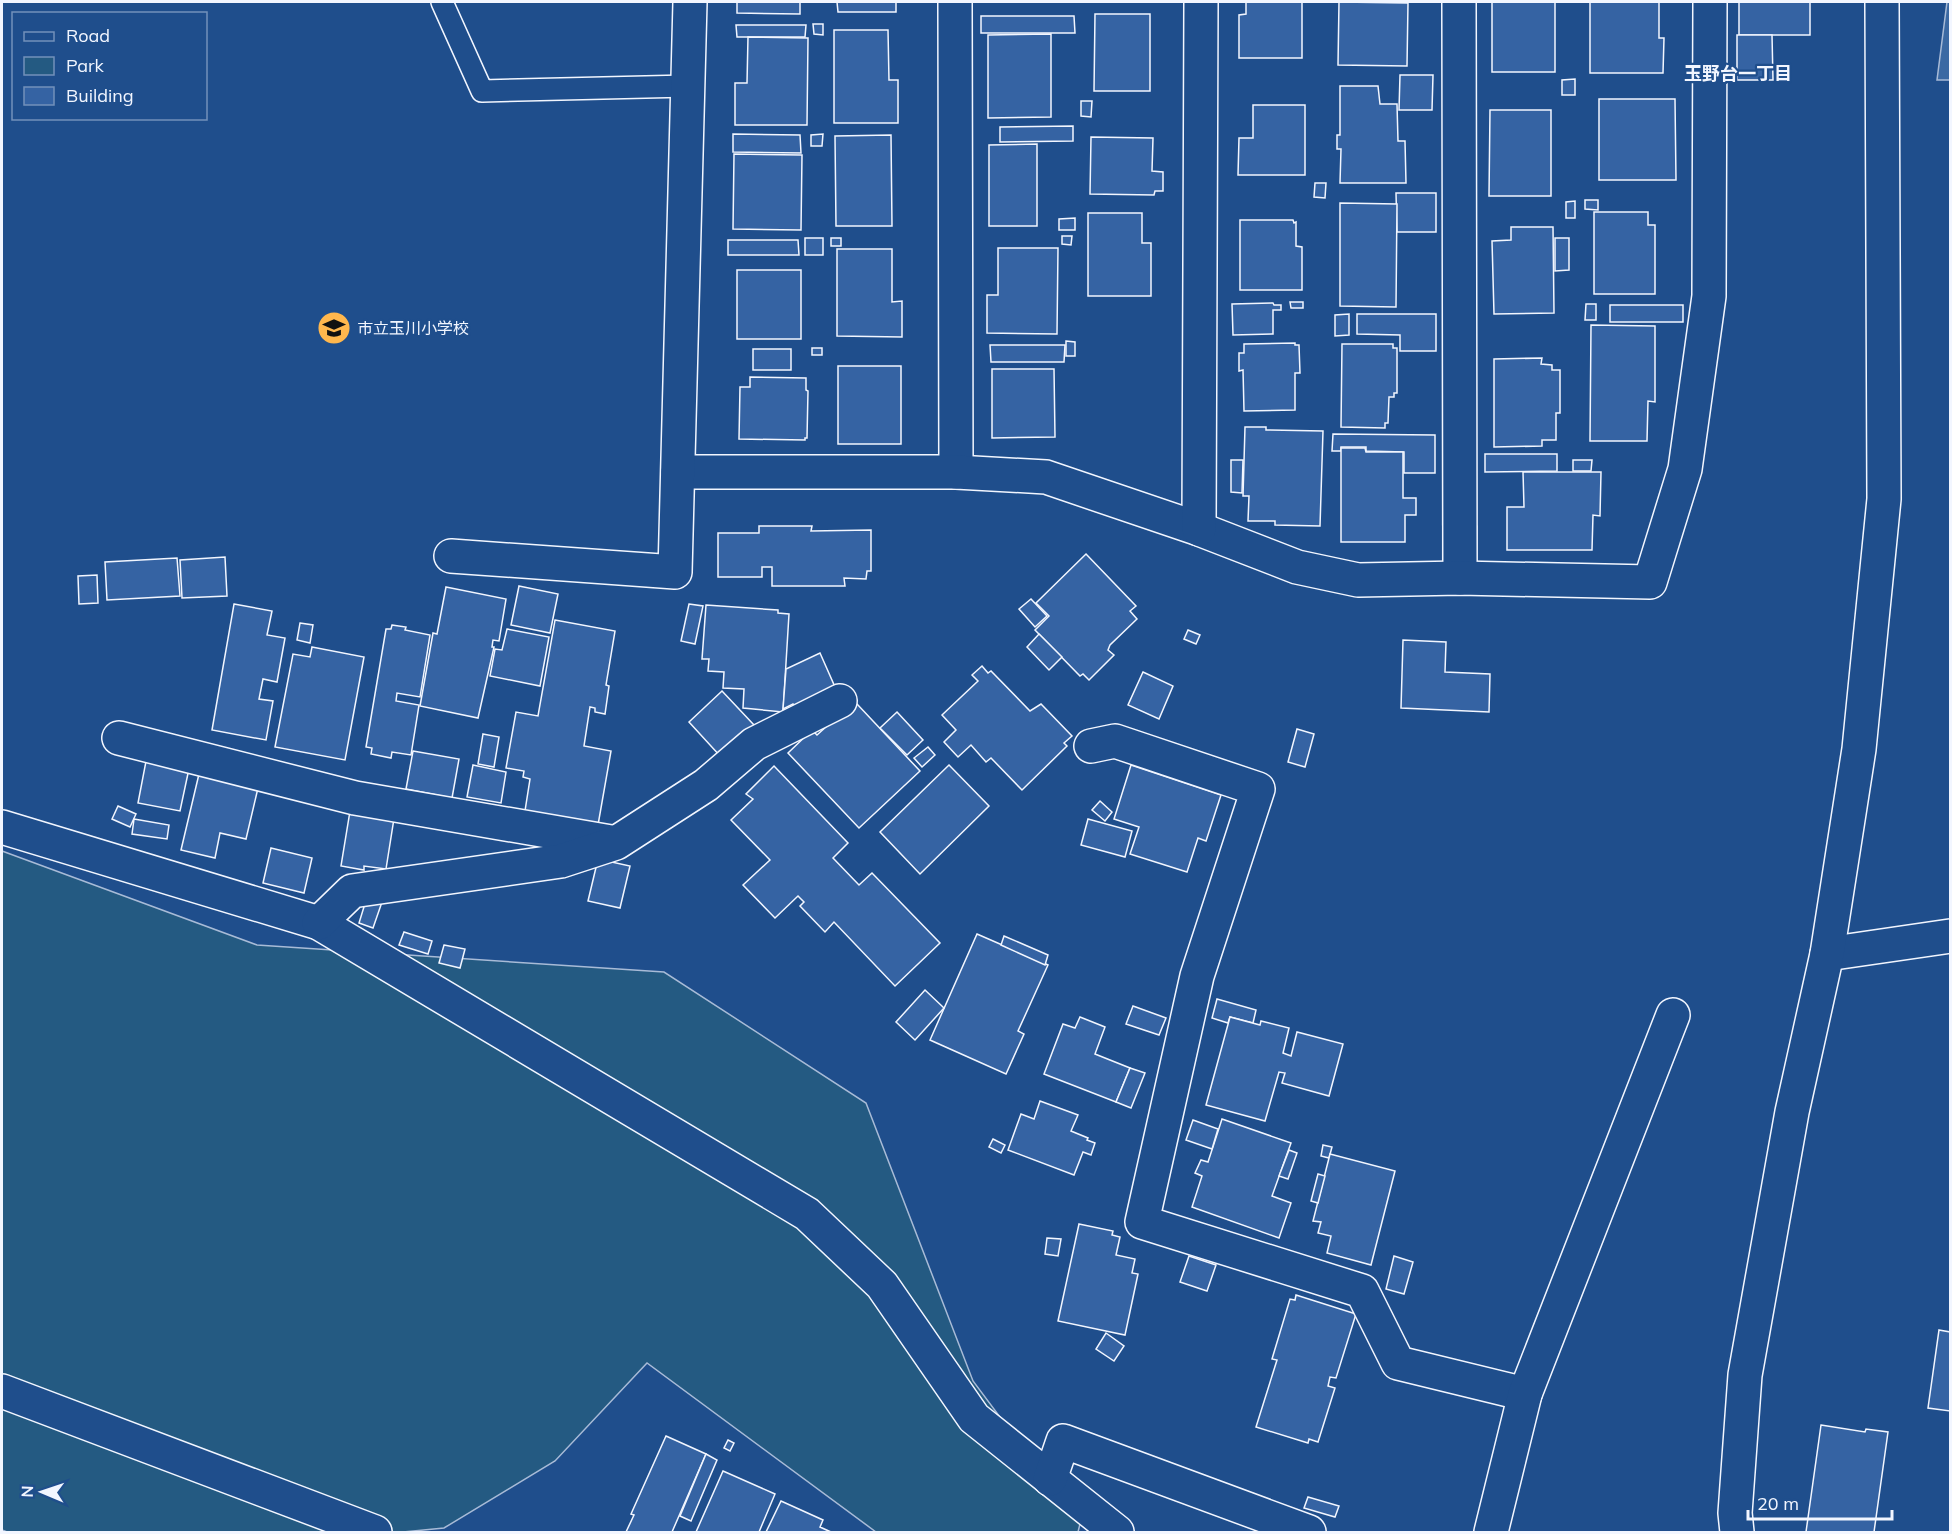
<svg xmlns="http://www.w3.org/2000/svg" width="1952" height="1534" viewBox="0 0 1952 1534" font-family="Mulish,'Noto Sans JP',sans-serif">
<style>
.green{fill:#245a82;stroke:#a8bbd7;stroke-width:1.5}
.water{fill:#3b69a3;stroke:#a8bbd7;stroke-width:1.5}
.building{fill:#3563a3;stroke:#f2f6ff;stroke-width:1.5}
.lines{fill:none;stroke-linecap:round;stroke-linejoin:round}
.lane-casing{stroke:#f2f6ff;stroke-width:24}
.street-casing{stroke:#f2f6ff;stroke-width:36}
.secondary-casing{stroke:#f2f6ff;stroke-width:36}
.lane{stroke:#1f4e8c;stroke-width:21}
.street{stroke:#1f4e8c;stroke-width:33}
.secondary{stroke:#1f4e8c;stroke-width:33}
.labels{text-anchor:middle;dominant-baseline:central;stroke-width:4.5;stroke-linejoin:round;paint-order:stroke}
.poi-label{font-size:16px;fill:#f2f6ff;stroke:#1f4e8c;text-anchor:start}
.neighbourhood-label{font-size:18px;font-weight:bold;fill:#f2f6ff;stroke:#1f4e8c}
</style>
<rect width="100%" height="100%" fill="#1f4e8c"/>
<polygon class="green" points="2,851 257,945 664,972 866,1103 973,1381 1080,1524 1078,1532 876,1532 647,1363 555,1461 444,1528 403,1532 7,1532 2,1530"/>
<polygon class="water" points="1947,2 1950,2 1950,80 1937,80"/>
<g class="building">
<polygon points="737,2 800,2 800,14 737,13"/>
<polygon points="837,2 896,2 896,12 838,12"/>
<polygon points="1246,2 1302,2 1302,58 1239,58 1239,15 1246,14"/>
<polygon points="1339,2 1408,3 1407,66 1338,65"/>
<rect x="1492" y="2" width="63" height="70"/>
<polygon points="1590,2 1659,2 1659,38 1664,38 1663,73 1590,73"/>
<rect x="1739" y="2" width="71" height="33"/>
<polygon points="1095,14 1150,14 1150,91 1094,91"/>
<polygon points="981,16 1074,16 1075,33 981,33"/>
<polygon points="813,24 823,24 823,35 814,34"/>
<polygon points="736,25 806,25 805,37 737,37"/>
<polygon points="834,30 888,30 889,80 898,80 898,123 834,123"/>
<polygon points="1051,34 1051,117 988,118 988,35"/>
<polygon points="1737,35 1772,35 1773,80 1737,80"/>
<polygon points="748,37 808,38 807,125 735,125 735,83 747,83"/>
<polygon points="1400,75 1433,75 1432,110 1399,110"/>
<polygon points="1575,79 1575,95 1562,95 1562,80"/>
<polygon points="1340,86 1378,86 1380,104 1397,104 1398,141 1405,141 1406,183 1340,183 1341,149 1337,149 1337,135 1340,135"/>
<polygon points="1599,99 1675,99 1676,180 1599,180"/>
<polygon points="1081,101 1092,101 1091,117 1081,116"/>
<polygon points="1253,105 1305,105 1305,175 1238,175 1239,138 1253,138"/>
<polygon points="1490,110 1551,110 1551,196 1489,196"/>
<polygon points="1073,126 1073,141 1000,142 1000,127"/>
<polygon points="733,134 800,135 801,153 733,152"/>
<polygon points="823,134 822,146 811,146 811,135"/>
<polygon points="891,135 892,226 836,226 835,136"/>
<polygon points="1091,137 1153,138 1152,171 1163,172 1163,191 1155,191 1154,195 1090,194"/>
<polygon points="1037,144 1037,226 989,226 989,145"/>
<polygon points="734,154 802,155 801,230 733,229"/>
<polygon points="1315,183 1326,183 1325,198 1314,197"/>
<polygon points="1396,193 1436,193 1436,232 1397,232"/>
<polygon points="1585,200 1598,200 1598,210 1585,209"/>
<polygon points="1575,201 1575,218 1566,218 1566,202"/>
<polygon points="1340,203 1397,204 1396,307 1340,306"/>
<polygon points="1594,212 1648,212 1648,225 1655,225 1655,294 1594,294"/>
<polygon points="1088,213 1142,213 1142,243 1151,243 1151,296 1088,296"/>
<polygon points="1075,218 1075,230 1059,230 1059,219"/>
<polygon points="1240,220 1293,220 1294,223 1296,222 1296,246 1302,247 1302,290 1240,290"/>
<polygon points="1511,227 1553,227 1554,313 1494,314 1492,241 1511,240"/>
<polygon points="1062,236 1072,236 1071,245 1062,244"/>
<rect x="805" y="238" width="18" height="17"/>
<rect x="831" y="238" width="10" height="8"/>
<polygon points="1555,238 1569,238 1569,270 1555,271"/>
<polygon points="728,240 798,240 799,255 728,255"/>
<polygon points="998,248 1058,248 1057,334 987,333 987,295 998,295"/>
<polygon points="837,249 892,249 892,302 902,301 902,337 837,336"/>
<rect x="737" y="270" width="64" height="69"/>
<polygon points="1290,302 1303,302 1303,308 1291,308"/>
<polygon points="1273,303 1274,305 1281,305 1281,310 1273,310 1273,334 1233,335 1232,304"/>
<polygon points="1586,304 1596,304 1596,320 1585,320"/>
<rect x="1610" y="305" width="73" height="17"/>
<polygon points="1349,314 1349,335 1335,336 1335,315"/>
<polygon points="1357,314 1436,314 1436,351 1400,351 1400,335 1357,334"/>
<polygon points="1591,325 1655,326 1655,402 1648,401 1647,441 1590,441"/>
<polygon points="1066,341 1075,342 1075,356 1066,356"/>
<polygon points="1295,343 1295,345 1299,345 1300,373 1295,373 1295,410 1244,411 1243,370 1239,371 1239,353 1244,353 1244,344"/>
<polygon points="1342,344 1393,344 1393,348 1397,348 1397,393 1394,393 1394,397 1389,397 1388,423 1385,423 1385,428 1341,427"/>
<polygon points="990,345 1065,345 1064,362 991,362"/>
<rect x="812" y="348" width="10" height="7"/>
<rect x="753" y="349" width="38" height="21"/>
<polygon points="1542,358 1541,364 1552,365 1552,370 1560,370 1560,413 1556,413 1556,440 1542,440 1542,446 1494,447 1494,359"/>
<rect x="838" y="366" width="63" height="78"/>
<polygon points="992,369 1054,369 1055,437 992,438"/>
<polygon points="750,377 806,378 806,390 808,391 807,438 805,438 805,440 739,439 740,387 750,387"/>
<polygon points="1245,427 1266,427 1266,430 1323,431 1320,526 1275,525 1275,521 1248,521 1249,496 1243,496"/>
<polygon points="1333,434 1435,435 1435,473 1404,473 1404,452 1366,451 1366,447 1341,447 1341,451 1332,451"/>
<polygon points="1341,448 1365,448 1366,452 1403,452 1403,498 1416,498 1416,515 1405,515 1405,542 1341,542"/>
<polygon points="1485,454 1557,454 1557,471 1485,472"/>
<polygon points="1231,460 1243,460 1242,493 1231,492"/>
<polygon points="1573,460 1592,460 1591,471 1573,471"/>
<polygon points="1523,472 1601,472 1600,516 1593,515 1592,550 1507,550 1507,507 1524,507"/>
<polygon points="759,526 812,526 811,531 871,530 871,571 867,571 866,579 844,578 845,586 772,586 772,567 762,567 762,577 718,577 718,533 759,533"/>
<polygon points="1086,554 1136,606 1130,611 1137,619 1110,645 1108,650 1114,655 1089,680 1083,674 1080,676 1035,630 1049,616 1036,603"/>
<polygon points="225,557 227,596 182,598 180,560"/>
<polygon points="177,558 180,596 107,600 105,562"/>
<polygon points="97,575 98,603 79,604 78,576"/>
<polygon points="519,586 558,594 550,633 511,625"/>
<polygon points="446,587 506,599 499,641 493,640 492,647 494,647 478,718 420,706 433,633 437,634"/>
<polygon points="1031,599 1047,616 1035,627 1019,609"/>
<polygon points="234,604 272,611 267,635 285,638 277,682 263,679 259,699 273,701 266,740 212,730"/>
<polygon points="689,604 703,606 695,644 681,641"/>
<polygon points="706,605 778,610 778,613 789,614 783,712 743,708 744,689 723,688 724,672 708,671 709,659 702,659"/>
<polygon points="555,620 615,631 606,685 609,686 605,714 595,712 595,708 590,707 584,746 611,751 598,825 525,811 530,779 523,777 524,771 506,768 516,712 538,716"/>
<polygon points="300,623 313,625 310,643 297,640"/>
<polygon points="392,625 406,627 405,630 430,635 420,697 397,693 396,701 419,705 411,755 392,752 391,758 371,754 372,748 366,747 386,629 391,629"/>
<polygon points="507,629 549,637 540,686 490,676 495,649 502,650"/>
<polygon points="1188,630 1200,635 1196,644 1184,639"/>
<polygon points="1039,634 1062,657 1049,670 1027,647"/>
<polygon points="1403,640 1446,642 1445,672 1490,674 1489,712 1401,708"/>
<polygon points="312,647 364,657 345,760 275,747 293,654 310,657"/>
<polygon points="820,653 835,687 795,707 793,704 783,709 786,669"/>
<polygon points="982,666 988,673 991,671 1030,711 1041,704 1072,736 1064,743 1067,746 1022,790 991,758 986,762 971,745 958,757 944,742 956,730 942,715 978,681 972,675"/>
<polygon points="1143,672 1173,686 1159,719 1128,705"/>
<polygon points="722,691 754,725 721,757 689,722"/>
<polygon points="857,704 920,771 859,828 788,753 812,730 817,735 838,716 841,718"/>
<polygon points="897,712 923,740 907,755 880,728"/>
<polygon points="1297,729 1314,734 1305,767 1288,762"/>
<polygon points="483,734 499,737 494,767 478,764"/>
<polygon points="928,747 935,755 922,767 914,758"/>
<polygon points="413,751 459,759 452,798 406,789"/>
<polygon points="147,756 190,764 180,811 138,803"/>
<polygon points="473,765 506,772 501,803 467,797"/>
<polygon points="949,765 989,806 920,874 880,832"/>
<polygon points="1131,765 1221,795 1206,841 1198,838 1187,872 1130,854 1139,827 1114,819"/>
<polygon points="774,766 848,843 833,858 859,885 872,873 940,943 895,986 834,922 825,932 800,906 804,902 798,896 775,918 743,885 770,860 731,820 753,799 746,794"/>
<polygon points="199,774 258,788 246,839 220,833 215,858 181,850"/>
<polygon points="1100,801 1112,812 1105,821 1092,810"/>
<polygon points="351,805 395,812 386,869 364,866 364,870 341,866"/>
<polygon points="118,806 136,814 130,827 112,819"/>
<polygon points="134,819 169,825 167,839 132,834"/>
<polygon points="1088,819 1132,831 1125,857 1081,845"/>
<polygon points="271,848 312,858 304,893 263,883"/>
<polygon points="598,859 630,866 620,908 588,901"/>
<polygon points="367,897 382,902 373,928 359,923"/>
<polygon points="404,932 432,941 428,954 399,945"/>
<polygon points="977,934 1048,965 1018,1031 1024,1034 1006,1074 930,1040"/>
<polygon points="1004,936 1048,955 1045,965 1001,945"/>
<polygon points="444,945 465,949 460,968 439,963"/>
<polygon points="925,990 944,1008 915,1040 896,1022"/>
<polygon points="1217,999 1256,1010 1253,1023 1230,1017 1228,1023 1212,1018"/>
<polygon points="1133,1006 1166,1018 1159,1035 1126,1024"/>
<polygon points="1080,1017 1105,1027 1095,1054 1130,1068 1116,1102 1044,1074 1063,1024 1075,1028"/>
<polygon points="1230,1017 1260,1025 1261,1021 1289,1028 1283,1053 1291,1056 1297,1032 1343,1044 1329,1096 1282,1083 1285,1073 1279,1072 1265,1121 1206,1105"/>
<polygon points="1130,1068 1145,1073 1131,1108 1116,1102"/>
<polygon points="1040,1101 1078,1115 1071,1131 1088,1138 1087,1140 1095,1143 1091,1155 1083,1152 1074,1175 1008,1150 1021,1114 1034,1119"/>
<polygon points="1222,1119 1291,1143 1272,1196 1291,1203 1279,1238 1192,1207 1202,1176 1195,1173 1201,1160 1208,1162"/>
<polygon points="1193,1120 1218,1129 1212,1149 1186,1140"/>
<polygon points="993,1139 1005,1145 1001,1153 989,1147"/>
<polygon points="1323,1145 1332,1147 1329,1158 1321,1156"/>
<polygon points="1289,1150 1297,1153 1288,1179 1279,1176"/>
<polygon points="1330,1154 1395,1171 1371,1265 1327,1253 1331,1236 1318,1233 1321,1222 1313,1221"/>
<polygon points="1318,1174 1325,1176 1318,1203 1311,1201"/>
<polygon points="1079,1224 1113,1231 1112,1235 1120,1237 1116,1255 1135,1259 1132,1273 1138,1274 1125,1335 1058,1321"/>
<polygon points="1047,1238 1061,1239 1058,1256 1045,1254"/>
<polygon points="1189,1256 1216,1265 1207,1291 1180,1282"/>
<polygon points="1394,1256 1413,1262 1404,1294 1386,1289"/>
<polygon points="1296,1295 1356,1314 1336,1378 1330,1377 1328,1386 1335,1388 1318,1442 1309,1439 1308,1443 1256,1427 1277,1360 1272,1359 1290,1299 1295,1300"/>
<polygon points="1939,1330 1950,1332 1950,1411 1928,1408"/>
<polygon points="1106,1333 1124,1346 1114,1361 1096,1349"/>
<polygon points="1821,1425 1865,1432 1866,1429 1888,1432 1874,1532 1806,1532"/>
<polygon points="666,1436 706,1454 672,1532 674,1532 626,1532 634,1515 631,1514"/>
<polygon points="728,1440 734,1443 730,1451 724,1448"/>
<polygon points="706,1454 717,1460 691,1521 680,1516"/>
<polygon points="723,1471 775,1494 759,1532 696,1532"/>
<polygon points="1308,1497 1339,1506 1335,1517 1304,1508"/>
<polygon points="781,1501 823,1520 820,1527 831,1532 766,1532"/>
</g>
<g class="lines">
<defs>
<polyline id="lane" points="442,2 482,91 688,86"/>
<g id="street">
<polyline points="955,2 956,472"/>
<polyline points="1459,2 1460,578"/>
<polyline points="678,472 956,472 1046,477 1199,529 1297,567 1358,580 1460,578 1650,582 1685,469 1709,296 1710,2"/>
<polyline points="1199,529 1201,2"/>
<polyline points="451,556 675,572 690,2"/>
<polyline points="119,738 355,798 611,842"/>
<polyline points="1091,746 1115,741 1258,789 1197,976 1142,1222 1362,1291 1398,1363 1525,1394"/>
<polyline points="2,827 319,923 807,1214 882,1285 974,1418 1117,1532"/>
<polyline points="319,923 352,891 561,861 616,843 706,785 754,744 840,701"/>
<polyline points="1827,954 1950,936"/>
<polyline points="1050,1479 1063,1441 1309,1532"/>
<polyline points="1491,1532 1525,1394 1673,1015"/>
</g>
<g id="secondary">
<polyline points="2,1391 375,1532"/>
<polyline points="1737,1532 1735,1513 1745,1375 1792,1112 1827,954 1859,749 1884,499 1882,2"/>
</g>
</defs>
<use href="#lane" class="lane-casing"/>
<use href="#street" class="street-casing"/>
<use href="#secondary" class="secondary-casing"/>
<use href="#lane" class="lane"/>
<use href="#street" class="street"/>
<use href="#secondary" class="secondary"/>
</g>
<defs>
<symbol id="school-disc" viewBox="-11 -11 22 22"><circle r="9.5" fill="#ffb74d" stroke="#1f4e8c"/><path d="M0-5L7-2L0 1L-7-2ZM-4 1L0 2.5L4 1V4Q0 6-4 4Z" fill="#111"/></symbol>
</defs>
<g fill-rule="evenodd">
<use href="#school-disc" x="315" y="309" width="38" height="38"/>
</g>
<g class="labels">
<g class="poi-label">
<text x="357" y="328">市立玉川小学校</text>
</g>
<g class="neighbourhood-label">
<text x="1738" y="73">玉野台一丁目</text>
</g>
</g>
<rect width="1952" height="1534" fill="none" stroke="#f2f6ff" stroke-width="6"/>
<rect x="12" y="12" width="195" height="108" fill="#1f4e8c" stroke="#7391ba" stroke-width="1.5"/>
<rect x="24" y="32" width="30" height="9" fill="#1f4e8c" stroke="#7391ba" stroke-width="1.5"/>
<text x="66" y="42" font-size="18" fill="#f2f6ff">Road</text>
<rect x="24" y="57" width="30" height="18" fill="#245a82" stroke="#7391ba" stroke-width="1.5"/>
<text x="66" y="72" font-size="18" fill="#f2f6ff">Park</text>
<rect x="24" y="87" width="30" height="18" fill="#3563a3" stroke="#7391ba" stroke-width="1.5"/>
<text x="66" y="102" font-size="18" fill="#f2f6ff">Building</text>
<g transform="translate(42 1492) rotate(272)" stroke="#1f4e8c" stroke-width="4.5" paint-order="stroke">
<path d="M0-4.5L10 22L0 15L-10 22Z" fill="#f2f6ff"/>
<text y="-9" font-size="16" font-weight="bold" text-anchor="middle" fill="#f2f6ff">N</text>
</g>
<path d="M1748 1510v9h144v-9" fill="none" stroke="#f2f6ff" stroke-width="3"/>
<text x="1757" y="1510" font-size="18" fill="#f2f6ff" stroke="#1f4e8c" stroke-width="4.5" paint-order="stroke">20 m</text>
</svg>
